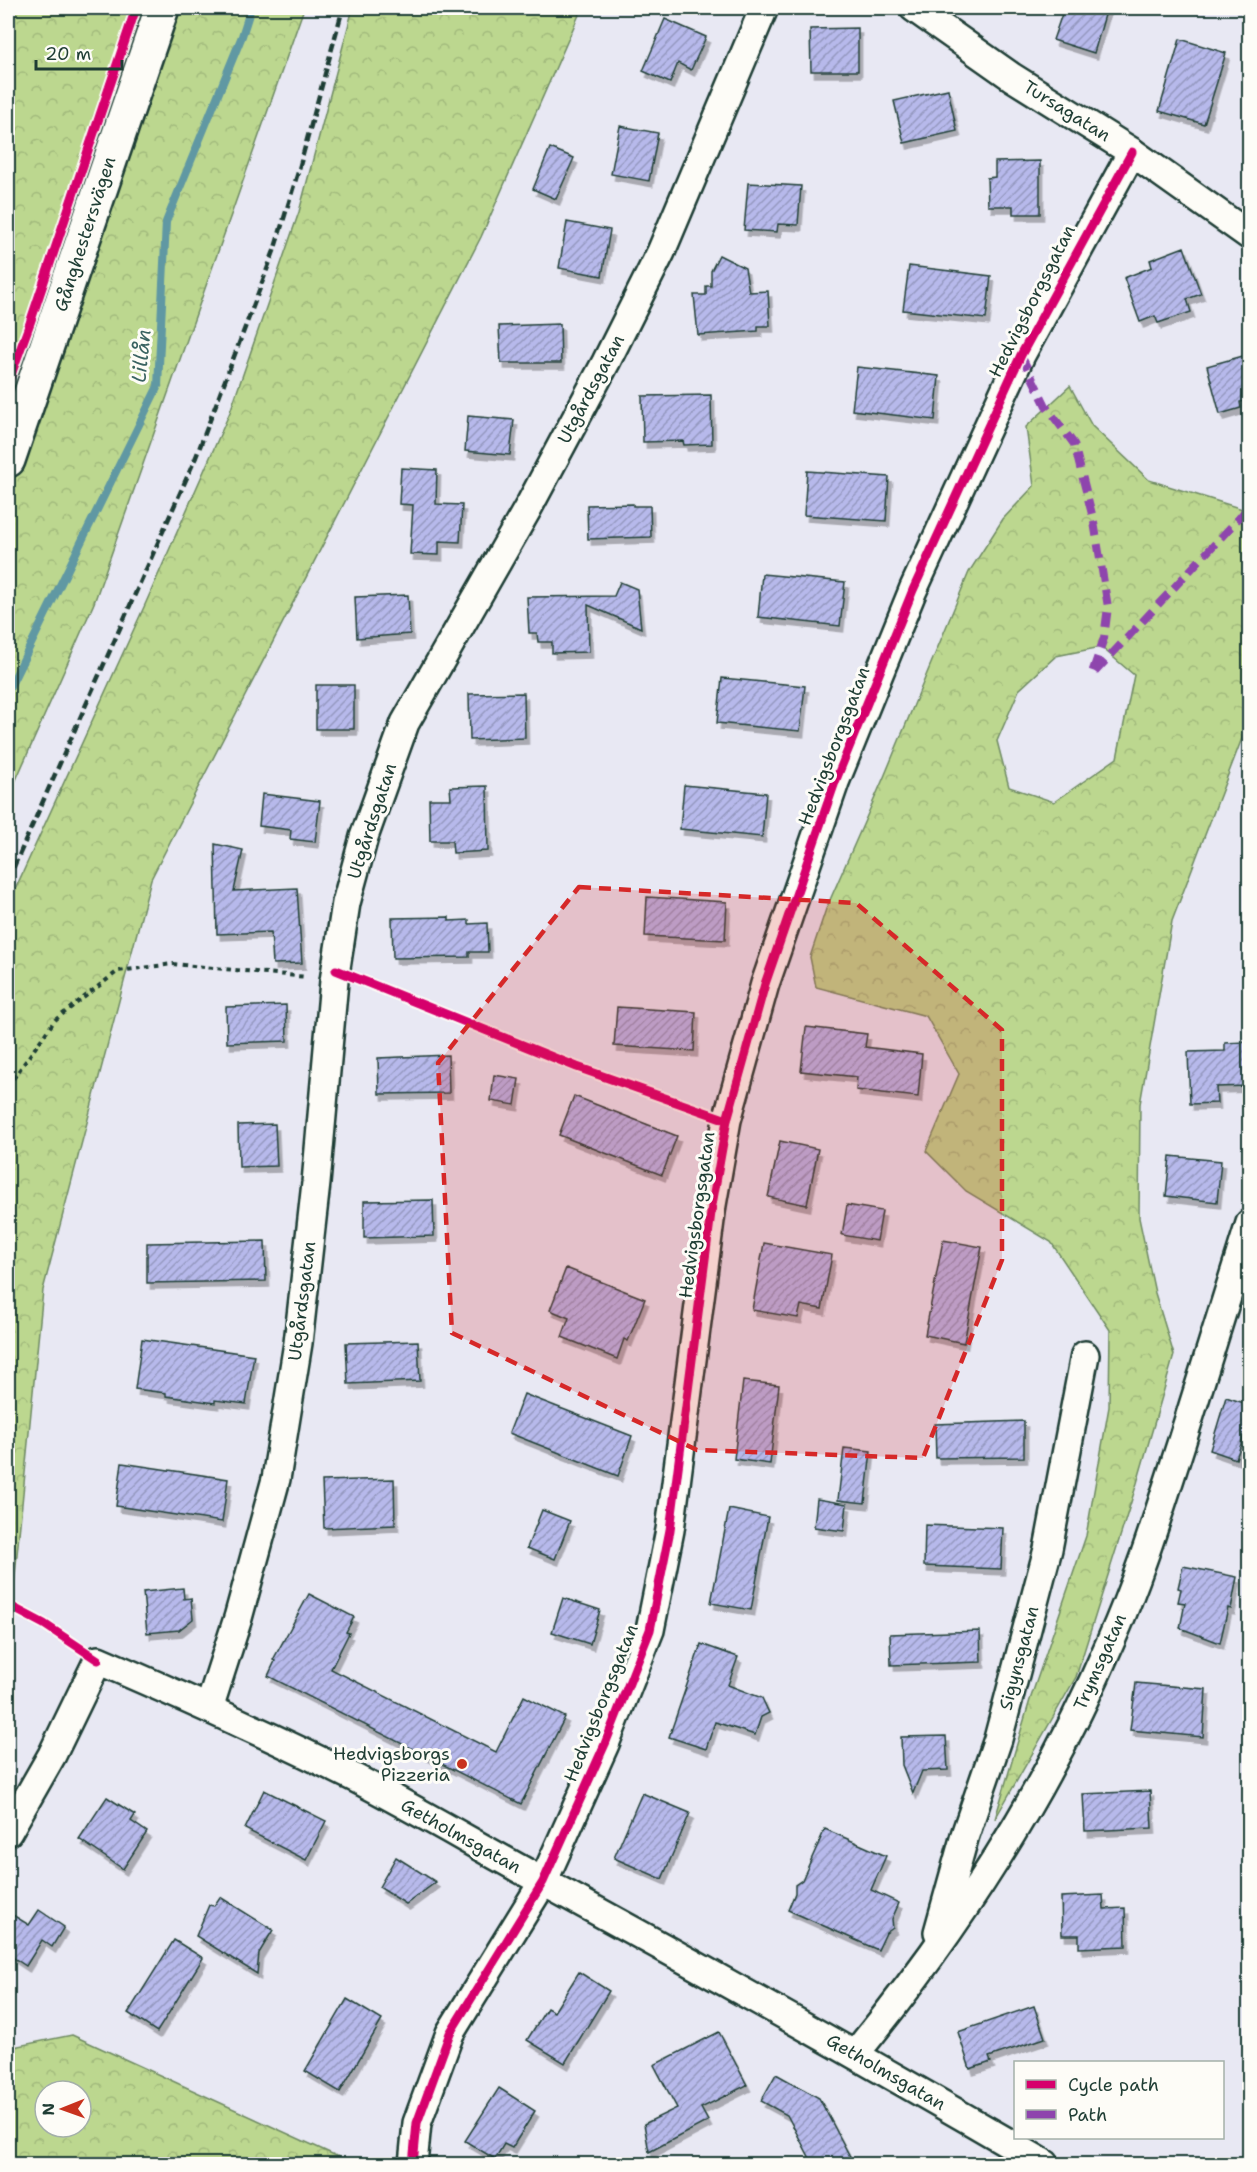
<svg xmlns="http://www.w3.org/2000/svg" width="1257" height="2172" viewBox="0 0 1257 2172" font-family="'Shantell Sans',sans-serif">
<style>
.forest{fill:url(#forest-crowns);stroke:#6e8a62;stroke-width:1.5;fill-rule:evenodd}
.lines{fill:none;stroke-linecap:round;stroke-linejoin:round}
.stream{stroke:#6098a3;stroke-width:8}
.building{fill:url(#building-hatch);stroke:#1f3d34;stroke-width:1.5;filter:url(#shadow)}
.street-casing{stroke:#1f3d34;stroke-width:32}
.secondary-casing{stroke:#1f3d34;stroke-width:38}
.path{stroke:#1f3d34;stroke-width:4;stroke-dasharray:4.5 4.5;stroke-linecap:butt}
.street{stroke:#fdfcf7;stroke-width:27}
.secondary{stroke:#fdfcf7;stroke-width:33}
.rail{stroke:#1f3d34;stroke-width:4.5;stroke-dasharray:9 4.5;stroke-linecap:butt}
.quiet{stroke:#8e44ad;stroke-width:8;stroke-dasharray:15 8;stroke-linecap:butt}
.cycleway-casing{stroke:#fdfcf7;stroke-width:13}
.cycleway{stroke:#d6006c;stroke-width:9}
.marked{fill:#d62828;fill-opacity:0.2;stroke:#d62828;stroke-width:4.5;stroke-dasharray:12 8;stroke-linejoin:round}
.poi-dot{fill:#c8321e;stroke:#fdfcf7;stroke-width:2}
.labels{text-anchor:middle;dominant-baseline:central;stroke-width:6;stroke-linejoin:round;paint-order:stroke}
.street-label{font-size:18px;fill:#1f3d34;stroke:#fdfcf7}
.poi-label{font-size:18px;fill:#1f3d34;stroke:#fdfcf7;text-anchor:end}
.water-label{font-size:20px;font-style:italic;fill:#3a6362;stroke:#fdfcf7}
</style>
<defs>
<pattern id="forest-crowns" width="20" height="18" patternUnits="userSpaceOnUse" patternTransform="scale(1.5)"><rect width="20" height="18" fill="#bcd78f"/><path d="M2 6a3 3 0 1 1 6 0M12 15a3 3 0 1 1 6 0" fill="none" stroke="#a1b97c"/></pattern>
<pattern id="building-hatch" width="6" height="6" patternUnits="userSpaceOnUse" patternTransform="scale(1.5)"><rect width="6" height="6" fill="#b7b9eb"/><path d="M-1 1l2-2M0 6l6-6M5 7l2-2" fill="none" stroke="#9498bf"/></pattern>
<filter id="shadow"><feDropShadow dx="3.5" dy="6" stdDeviation="0" flood-color="#0004"/></filter>
</defs>
<rect width="100%" height="100%" fill="#e8e8f3"/>
<filter id="ink" filterUnits="userSpaceOnUse"><feTurbulence type="fractalNoise" baseFrequency=".0167" numOctaves="2"/><feDisplacementMap in="SourceGraphic" scale="12" xChannelSelector="R" yChannelSelector="G"/><feConvolveMatrix kernelMatrix="1 2 1 2 8 2 1 2 1" color-interpolation-filters="sRGB"/></filter>
<g filter="url(#ink)">
<g class="forest">
<polygon points="8,8 304,8 94,603 8,798"/>
<polygon points="353,8 582,8 481,237 151,879 43,1290 14,1585 8,1587 8,905 144,607 230,412 299,212"/>
<path d="M1070,386L1092,426L1149,480L1249,511V720L1172,921L1140,1104L1139,1218L1155,1293L1174,1355L1137,1483L1076,1677L995,1819L1030,1700L1086,1536L1109,1407L1110,1330L1051,1242L966,1191L926,1151L959,1074L926,1016L816,987L810,957L826,909L884,777L969,572L1003,519L1034,486L1026,427ZM1101,647L1134,675L1117,758L1054,802L1009,787L997,741L1019,690L1056,656Z"/>
<path d="M72,2035L354,2164H8V2048ZM45,2091H81V2127H45Z"/>
</g>
<g class="lines">
<polyline class="stream" points="8,691 158,386 166,222 242,36 251,8"/>
</g>
<g class="building">
<polygon points="1064,8 1107,8 1094,53 1053,40"/>
<polygon points="665,19 706,37 691,70 678,63 670,83 643,71"/>
<polygon points="858,28 858,71 811,71 810,29"/>
<polygon points="1180,39 1226,53 1204,124 1159,111"/>
<polygon points="948,89 957,131 904,143 894,101"/>
<polygon points="620,126 658,133 649,181 611,174"/>
<polygon points="550,148 574,158 556,199 533,189"/>
<polygon points="1040,161 1040,214 1013,214 1013,206 988,206 987,178 995,177 995,162"/>
<polygon points="748,183 801,186 798,225 778,224 777,232 744,230"/>
<polygon points="567,222 610,230 602,276 559,268"/>
<polygon points="1184,247 1201,294 1187,299 1191,312 1158,323 1155,316 1140,322 1124,278 1152,267 1150,260"/>
<polygon points="719,255 745,268 749,292 768,291 770,326 758,326 758,331 698,335 694,295 706,295 706,286 711,286 711,271"/>
<polygon points="909,266 991,276 986,319 903,310"/>
<polygon points="560,324 561,363 501,363 499,326"/>
<polygon points="1250,354 1250,400 1240,402 1241,408 1220,414 1207,366"/>
<polygon points="857,367 939,376 935,420 852,410"/>
<polygon points="711,395 712,444 684,445 683,441 643,442 642,396"/>
<polygon points="468,416 514,420 510,455 465,451"/>
<polygon points="401,468 437,470 436,504 462,505 460,542 439,541 439,555 410,554 413,505 399,504"/>
<polygon points="807,471 889,477 886,521 804,515"/>
<polygon points="633,504 633,506 650,506 651,537 588,539 587,505"/>
<polygon points="762,574 845,582 840,626 758,617"/>
<polygon points="620,582 637,589 641,628 588,605 589,652 552,653 552,642 538,642 537,633 529,633 527,597 614,596"/>
<polygon points="408,595 410,634 357,638 355,597"/>
<polygon points="722,678 805,686 800,731 717,723"/>
<rect x="316" y="685" width="38" height="44"/>
<polygon points="524,693 525,738 470,740 469,694"/>
<polygon points="684,785 766,793 762,837 680,829"/>
<polygon points="487,786 488,851 453,853 452,841 430,841 429,799 451,799 450,787"/>
<polygon points="262,794 320,801 315,842 290,839 291,830 259,826"/>
<polygon points="215,844 243,850 234,891 297,888 302,963 273,964 271,932 217,934"/>
<polygon points="647,897 727,902 725,940 645,936"/>
<polygon points="449,917 449,921 469,920 469,924 487,923 488,952 469,952 469,957 393,958 392,918"/>
<polygon points="286,1005 287,1041 227,1043 226,1007"/>
<polygon points="617,1007 696,1012 694,1051 614,1046"/>
<polygon points="806,1027 867,1034 865,1047 922,1054 918,1097 856,1090 857,1077 801,1071"/>
<polygon points="1247,1042 1247,1050 1250,1050 1250,1086 1216,1087 1217,1103 1190,1104 1188,1052 1225,1051 1225,1043"/>
<polygon points="448,1055 449,1093 379,1094 378,1058"/>
<polygon points="494,1075 519,1079 515,1105 491,1101"/>
<polygon points="574,1096 677,1136 662,1175 559,1135"/>
<polygon points="275,1124 277,1166 239,1167 238,1125"/>
<polygon points="780,1141 818,1149 807,1205 768,1197"/>
<polygon points="1170,1156 1221,1161 1217,1202 1166,1196"/>
<polygon points="433,1200 434,1236 364,1238 364,1201"/>
<polygon points="847,1205 882,1211 877,1241 842,1235"/>
<polygon points="943,1240 982,1247 964,1343 925,1335"/>
<polygon points="265,1241 266,1281 147,1283 147,1243"/>
<polygon points="764,1243 832,1255 822,1309 801,1305 798,1318 752,1310"/>
<polygon points="566,1268 645,1299 628,1341 624,1339 617,1359 562,1337 569,1318 550,1310"/>
<polygon points="142,1339 254,1355 246,1404 215,1400 215,1403 166,1396 166,1393 135,1389"/>
<polygon points="418,1341 420,1381 348,1384 346,1343"/>
<polygon points="743,1381 779,1385 770,1464 734,1459"/>
<polygon points="524,1394 632,1436 618,1476 509,1433"/>
<polygon points="1226,1397 1250,1405 1250,1417 1236,1459 1210,1450"/>
<polygon points="1024,1421 1024,1457 936,1458 935,1424"/>
<polygon points="844,1448 871,1451 865,1503 838,1500"/>
<polygon points="122,1463 228,1479 222,1522 116,1506"/>
<polygon points="394,1479 395,1525 324,1528 322,1481"/>
<polygon points="817,1499 847,1504 844,1531 814,1527"/>
<polygon points="729,1509 768,1517 751,1610 711,1603"/>
<polygon points="542,1510 570,1521 555,1559 527,1548"/>
<polygon points="925,1525 1003,1528 1001,1569 924,1566"/>
<polygon points="1183,1566 1237,1577 1231,1609 1228,1608 1220,1643 1180,1628 1185,1603 1178,1602 1181,1589 1178,1588"/>
<polygon points="183,1588 184,1599 191,1598 193,1619 179,1630 147,1633 143,1592"/>
<polygon points="309,1594 354,1617 346,1632 349,1633 331,1669 496,1752 524,1696 565,1717 521,1804 268,1676 275,1661 273,1660"/>
<polygon points="563,1598 600,1610 590,1644 552,1632"/>
<polygon points="980,1631 981,1662 891,1665 890,1634"/>
<polygon points="701,1644 738,1657 728,1685 762,1698 769,1713 761,1717 755,1735 715,1722 706,1749 669,1737"/>
<polygon points="1136,1683 1206,1689 1203,1737 1130,1730"/>
<polygon points="946,1736 948,1770 922,1771 913,1793 902,1765 901,1737"/>
<polygon points="264,1790 326,1821 306,1860 245,1829"/>
<polygon points="1150,1791 1152,1828 1085,1831 1083,1794"/>
<polygon points="642,1793 690,1813 662,1879 614,1858"/>
<polygon points="107,1797 135,1815 131,1821 147,1832 123,1869 79,1839"/>
<polygon points="825,1829 886,1856 871,1890 899,1903 892,1919 893,1928 886,1933 878,1950 788,1910 795,1893 795,1885 802,1880"/>
<polygon points="396,1857 436,1882 406,1904 379,1887"/>
<polygon points="1103,1895 1104,1909 1125,1908 1126,1946 1079,1948 1079,1935 1062,1935 1061,1897"/>
<polygon points="220,1897 273,1930 259,1953 257,1974 196,1936 209,1905 214,1906"/>
<polygon points="39,1910 64,1927 52,1947 42,1940 26,1966 8,1954 8,1912 29,1925"/>
<polygon points="174,1940 203,1958 157,2032 128,2013"/>
<polygon points="579,1972 609,1991 565,2063 527,2040 547,2008 554,2012"/>
<polygon points="347,1999 382,2020 340,2092 305,2071"/>
<polygon points="1034,2006 1045,2038 989,2057 991,2062 970,2069 958,2032"/>
<polygon points="719,2032 747,2085 701,2108 708,2121 649,2152 644,2124 677,2108 654,2065"/>
<polygon points="776,2074 819,2098 854,2164 813,2164 787,2115 761,2101"/>
<polygon points="499,2088 535,2111 512,2148 504,2144 495,2159 465,2141"/>
</g>
<g class="lines">
<defs>
<g id="street">
<polyline points="914,8 1012,77 1132,152 1250,236"/>
<polyline points="209,1708 238,1618 276,1479 298,1343 316,1183 334,981 346,903 364,837 405,723 528,508 606,362 661,252 764,8"/>
<path d="M8,1832L52,1755L98,1660C184,1697 269,1735 353,1777C425,1814 494,1856 566,1894C727,1982 887,2072 1045,2164"/>
<polyline points="938,1932 965,1835 998,1739 1048,1549 1085,1355"/>
<path d="M855,2054C958,1929 1046,1792 1110,1643C1139,1578 1160,1509 1182,1441C1205,1369 1227,1296 1250,1223"/>
<polyline points="413,2164 417,2123 450,2033 543,1882 605,1744 650,1630 670,1530 712,1205 727,1120 765,984 835,782 913,590 1021,355 1132,152"/>
</g>
<polyline id="secondary" points="8,460 162,8"/>
</defs>
<use href="#street" class="street-casing"/>
<use href="#secondary" class="secondary-casing"/>
<polyline class="path" points="8,1086 55,1020 118,971 173,964 307,977"/>
<use href="#street" class="street"/>
<use href="#secondary" class="secondary"/>
<polyline class="rail" points="8,880 196,457 274,251 299,169 343,8"/>
<g class="quiet">
<polyline points="1021,355 1047,408 1074,444 1094,522 1108,607 1104,638 1091,676"/>
<polyline points="1095,672 1241,516 1250,504"/>
</g>
<defs>
<g id="cycleway">
<polyline points="8,383 30,323 136,8"/>
<polyline points="336,970 577,1067 727,1120"/>
<polyline points="8,1605 44,1624 98,1660"/>
<polyline points="413,2164 417,2123 450,2033 543,1882 605,1744 650,1630 670,1530 712,1205 727,1120 765,984 835,782 913,590 1021,355 1132,152"/>
</g>
</defs>
<use href="#cycleway" class="cycleway-casing"/>
<use href="#cycleway" class="cycleway"/>
</g>
</g>
<path class="marked" d="M579,887L856,903L1002,1030V1260L923,1458L697,1450L452,1333L438,1063Z"/>
<circle class="poi-dot" cx="462" cy="1764" r="6"/>
<g class="labels">
<g class="street-label">
<text transform="translate(1067 111) rotate(32)">Tursagatan</text>
<text transform="translate(85 234) rotate(-72)">Gånghestersvägen</text>
<text transform="translate(1032 301) rotate(-63)">Hedvigsborgsgatan</text>
<text transform="translate(591 389) rotate(-62)">Utgårdsgatan</text>
<text transform="translate(834 746) rotate(-69)">Hedvigsborgsgatan</text>
<text transform="translate(372 821) rotate(-72)">Utgårdsgatan</text>
<text transform="translate(697 1215) rotate(-82)">Hedvigsborgsgatan</text>
<text transform="translate(302 1301) rotate(-83)">Utgårdsgatan</text>
<text transform="translate(1019 1658) rotate(-75)">Sigynsgatan</text>
<text transform="translate(1100 1662) rotate(-66)">Trymsgatan</text>
<text transform="translate(601 1703) rotate(-68)">Hedvigsborgsgatan</text>
<text transform="translate(461 1836) rotate(29)">Getholmsgatan</text>
<text transform="translate(886 2072) rotate(30)">Getholmsgatan</text>
</g>
<g class="poi-label">
<text x="450" y="1754">Hedvigsborgs<tspan x="450" dy="21">Pizzeria</tspan></text>
</g>
<g class="water-label">
<text transform="translate(141 356) rotate(-84)">Lillån</text>
</g>
</g>
<rect width="1257" height="2172" fill="none" stroke="#fdfcf7" stroke-width="30"/>
<rect x="15" y="15" width="1227" height="2142" fill="none" stroke="#1f3d34" stroke-width="2" filter="url(#ink)"/>
<rect x="1014" y="2061" width="210" height="78" fill="#fdfcf7" stroke="#a4b0a9" stroke-width="1.5"/>
<rect x="1026" y="2080" width="30" height="9" fill="#d6006c" stroke="#a4b0a9" stroke-width="1.5"/>
<text x="1068" y="2091" font-size="18" fill="#1f3d34">Cycle path</text>
<rect x="1026" y="2110" width="30" height="9" fill="#8e44ad" stroke="#a4b0a9" stroke-width="1.5"/>
<text x="1068" y="2121" font-size="18" fill="#1f3d34">Path</text>
<g transform="translate(63 2109) rotate(269)"><circle r="28" fill="#fdfcf7" stroke="#a4b0a9" stroke-width="1.5"/>
<path d="M0-4.5L10 22L0 15L-10 22Z" fill="#c8321e"/>
<text y="-9" font-size="16" font-weight="bold" text-anchor="middle" fill="#1f3d34">N</text>
</g>
<path d="M36 60v9h86v-9" fill="none" stroke="#1f3d34" stroke-width="3"/>
<text x="45" y="60" font-size="18" fill="#1f3d34" stroke="#fdfcf7" stroke-width="4.5" paint-order="stroke">20 m</text>
</svg>
